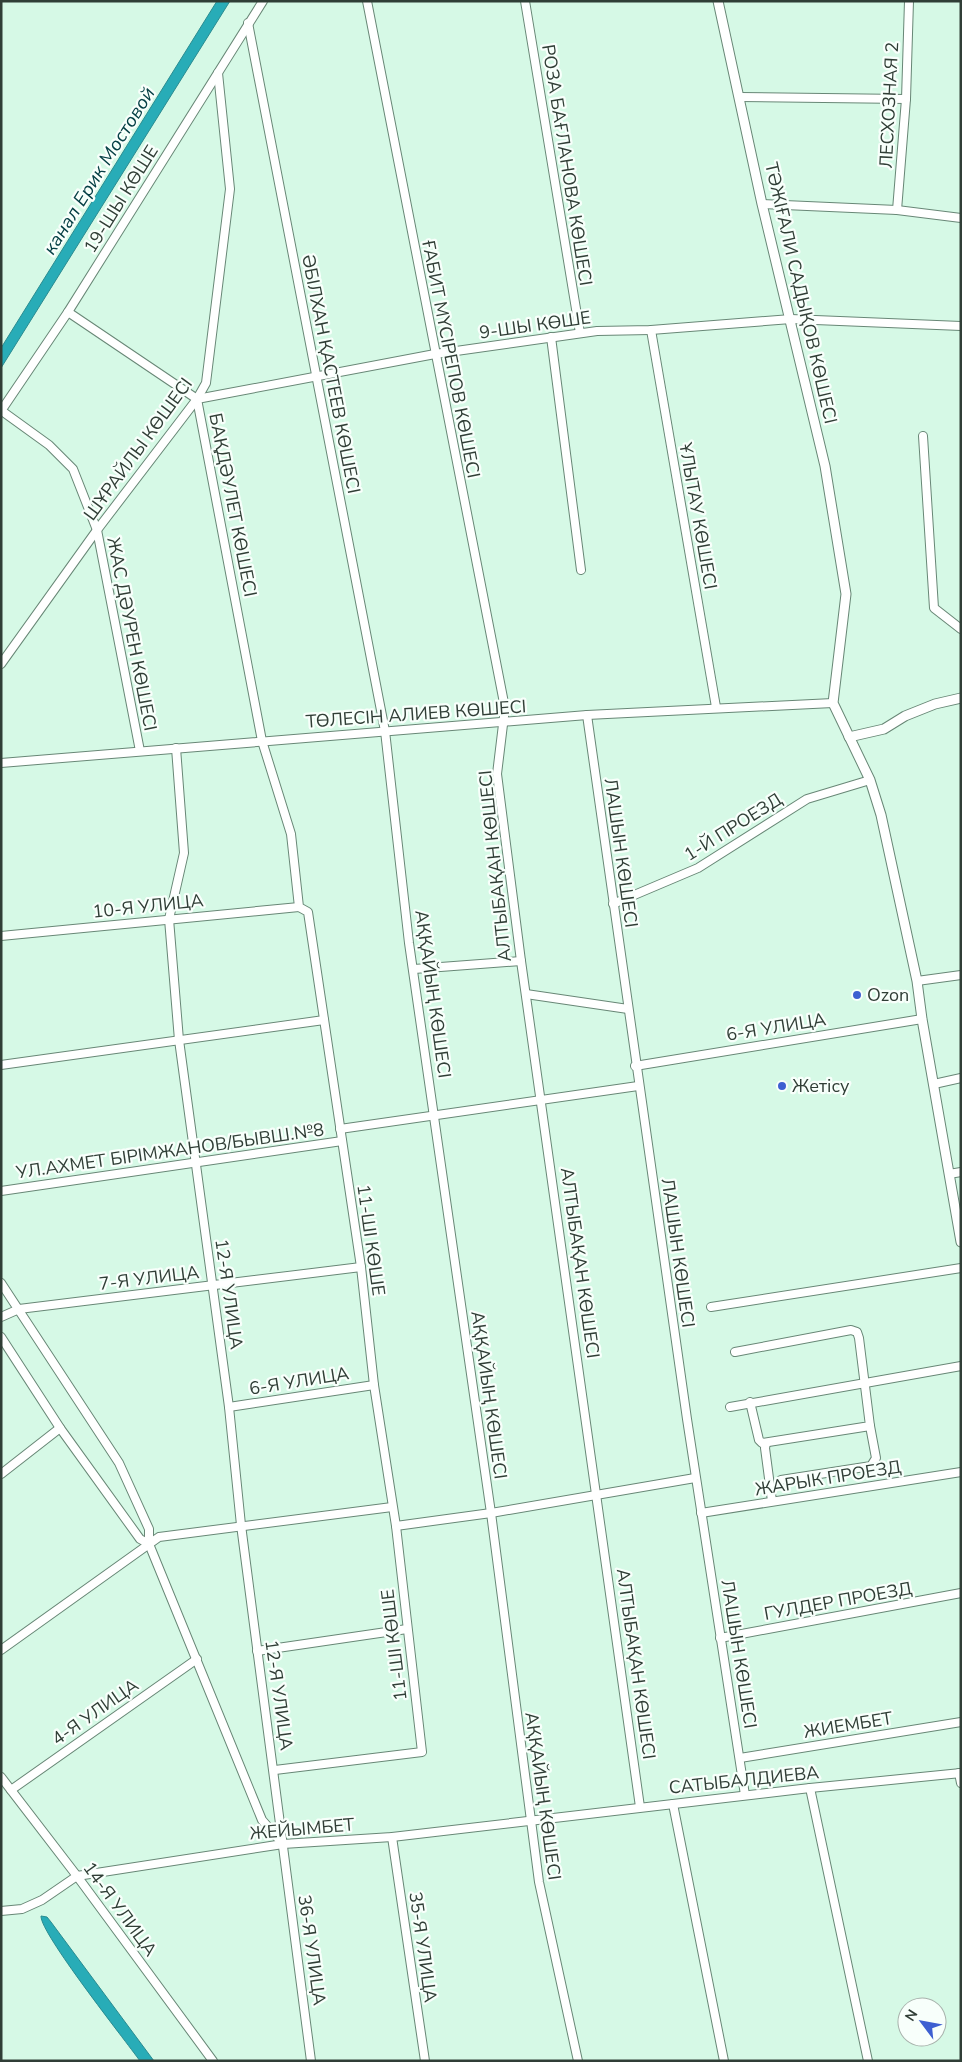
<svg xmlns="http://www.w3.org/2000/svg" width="962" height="2062" viewBox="0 0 962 2062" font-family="'Nunito Sans',sans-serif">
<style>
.water{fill:#28acb7;stroke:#2a8b90}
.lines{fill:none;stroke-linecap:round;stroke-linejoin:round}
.minor-casing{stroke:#688776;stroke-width:10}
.tertiary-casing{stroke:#688776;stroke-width:11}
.minor{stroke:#fff;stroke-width:8}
.tertiary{stroke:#fff;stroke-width:9}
.poi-dot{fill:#3d5fd1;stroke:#f8fffb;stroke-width:2}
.labels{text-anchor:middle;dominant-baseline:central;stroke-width:4.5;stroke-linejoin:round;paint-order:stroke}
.street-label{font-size:18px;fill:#303e36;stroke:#f8fffb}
.poi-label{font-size:18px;fill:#303e36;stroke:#f8fffb;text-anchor:start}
.water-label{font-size:19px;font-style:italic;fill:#064045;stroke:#f8fffb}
</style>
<rect width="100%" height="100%" fill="#d6f9e6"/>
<g class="water">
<polygon points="217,1 230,1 1,368 1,348"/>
<path d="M41,1916L47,1917L51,1922L154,2061H140C125,2040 40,1933 41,1916Z"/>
</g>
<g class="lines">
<defs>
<g id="minor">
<polyline points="367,1 505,708 497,774 521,961 640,1807"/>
<polyline points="525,1 580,333"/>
<polyline points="248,23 385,731 409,943 491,1513 539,1882 578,2061"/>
<polyline points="740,97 906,99"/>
<polyline points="762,204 897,210 961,218"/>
<polyline points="897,210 906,99 909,1"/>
<polyline points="68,312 197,399 262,741 291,834 299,907 308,912 361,1267 374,1385 396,1526 422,1752 275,1770"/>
<polyline points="651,330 716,707"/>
<polyline points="551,337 581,570"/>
<polyline points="197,399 435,354 597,331 651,330 791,319 961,326"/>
<polyline points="1,411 68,312 263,1"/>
<polyline points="2,411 49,445 73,469 97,530 140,751"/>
<polyline points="923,436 934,608 961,629"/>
<polyline points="1,664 97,530 197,399 206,383 230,189 218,73"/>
<polyline points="587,715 687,1419 745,1795"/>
<polyline points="176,748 184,853 169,919 179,1040 229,1407 241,1525 311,2061"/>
<polyline points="1,763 587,715 833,703"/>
<polyline points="613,904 698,868 807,799 870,780"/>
<polyline points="1,936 299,907"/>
<polyline points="414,969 521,961"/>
<polyline points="917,981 961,975"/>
<polyline points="526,994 628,1009"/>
<polyline points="1,1065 324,1020"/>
<polyline points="635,1066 922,1019"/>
<polyline points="934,1084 961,1078"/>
<polyline points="340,1129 638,1086"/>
<polyline points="949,1174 961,1172"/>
<polyline points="1,1191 342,1141"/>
<polyline points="1,1283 119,1463 149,1529 149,1544"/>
<polyline points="711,1307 961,1268"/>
<polyline points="1,1317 19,1309 361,1267"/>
<polyline points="1,1337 60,1428 140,1539 149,1544 262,1820 283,1844"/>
<polyline points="735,1352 851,1330 857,1332 859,1338 870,1426 762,1443 759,1440 750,1402"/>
<polyline points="229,1407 374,1385"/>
<polyline points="730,1407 961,1366"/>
<polyline points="766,1443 765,1448 772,1501"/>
<polyline points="1,1474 60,1428"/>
<polyline points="781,1480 871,1466 876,1458 870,1426"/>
<polyline points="701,1513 961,1472"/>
<polyline points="396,1526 491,1513 695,1478"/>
<polyline points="720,1638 961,1593"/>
<polyline points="1,1650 159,1537 392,1507"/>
<polyline points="257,1651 407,1629"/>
<polyline points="740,1758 961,1722"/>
<polyline points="959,1773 961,1783"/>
<polyline points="1,1777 77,1876 213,2061"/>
<polyline points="810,1788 868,2061"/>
<polyline points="11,1790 197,1659"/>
<polyline points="673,1804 724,2061"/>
<polyline points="392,1837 425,2061"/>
<polyline points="1,1911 22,1909 42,1900 77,1876 283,1844 392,1837 810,1788 961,1773"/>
</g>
<g id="tertiary">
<polyline points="718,1 762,204 825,466 846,594 833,703 870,780 881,815 917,981 922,1019 961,1242"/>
<polyline points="849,737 884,729 905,716 935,704 961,698"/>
</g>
</defs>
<use href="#minor" class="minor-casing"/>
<use href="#tertiary" class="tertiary-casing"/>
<use href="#minor" class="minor"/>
<use href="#tertiary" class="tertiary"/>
</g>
<g class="poi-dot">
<circle cx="857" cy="995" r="5"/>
<circle cx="782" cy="1086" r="5"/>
</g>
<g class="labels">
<g class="street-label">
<text transform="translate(889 105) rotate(-87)">ЛЕСХОЗНАЯ 2</text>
<text transform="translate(567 165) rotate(81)">РОЗА БАҒЛАНОВА КӨШЕСI</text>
<text transform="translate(121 199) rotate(-58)">19-ШЫ КӨШЕ</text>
<text transform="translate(801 293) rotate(77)">ТӘЖІҒАЛИ САДЫҚОВ КӨШЕСІ</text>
<text transform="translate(535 325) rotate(-8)">9-ШЫ КӨШЕ</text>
<text transform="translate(451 359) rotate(79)">ҒАБИТ МҮСІРЕПОВ КӨШЕСI</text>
<text transform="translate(331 374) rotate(79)">ӘБІЛХАН ҚАСТЕЕВ КӨШЕСI</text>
<text transform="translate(138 449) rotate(-54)">ШҰРАЙЛЫ КӨШЕСІ</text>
<text transform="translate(233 505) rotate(79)">БАҚДӘУЛЕТ КӨШЕСI</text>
<text transform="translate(698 516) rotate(80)">ҰЛЫТАУ КӨШЕСI</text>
<text transform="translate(132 634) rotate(79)">ЖАС ДӘУРЕН КӨШЕСІ</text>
<text transform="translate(416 714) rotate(-4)">ТӨЛЕСІН АЛИЕВ КӨШЕСІ</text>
<text transform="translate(733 827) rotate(-32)">1-Й ПРОЕЗД</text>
<text transform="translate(621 853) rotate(82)">ЛАШЫН КӨШЕСІ</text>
<text transform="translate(495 866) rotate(-96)">АЛТЫБАҚАН КӨШЕСІ</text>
<text transform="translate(148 906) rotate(-6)">10-Я УЛИЦА</text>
<text transform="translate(433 994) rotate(82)">АҚҚАЙЫҢ КӨШЕСІ</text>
<text transform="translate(776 1027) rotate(-9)">6-Я УЛИЦА</text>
<text transform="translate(170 1151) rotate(-8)">УЛ.АХМЕТ БІРІМЖАНОВ/БЫВШ.№8</text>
<text transform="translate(371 1240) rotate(82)">11-ШІ КӨШЕ</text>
<text transform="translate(678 1253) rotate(82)">ЛАШЫН КӨШЕСІ</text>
<text transform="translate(580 1263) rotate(82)">АЛТЫБАҚАН КӨШЕСІ</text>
<text transform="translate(149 1278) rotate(-7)">7-Я УЛИЦА</text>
<text transform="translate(229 1294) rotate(82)">12-Я УЛИЦА</text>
<text transform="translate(299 1381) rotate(-9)">6-Я УЛИЦА</text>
<text transform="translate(489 1395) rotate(82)">АҚҚАЙЫҢ КӨШЕСІ</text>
<text transform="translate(828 1478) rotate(-9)">ЖАРЫК ПРОЕЗД</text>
<text transform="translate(838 1601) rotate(-10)">ГУЛДЕР ПРОЕЗД</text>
<text transform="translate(394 1645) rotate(-97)">11-ШІ КӨШЕ</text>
<text transform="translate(739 1654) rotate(81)">ЛАШЫН КӨШЕСІ</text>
<text transform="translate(636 1664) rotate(82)">АЛТЫБАҚАН КӨШЕСІ</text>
<text transform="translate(279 1695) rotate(82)">12-Я УЛИЦА</text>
<text transform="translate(95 1712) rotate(-35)">4-Я УЛИЦА</text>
<text transform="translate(848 1725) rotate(-9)">ЖИЕМБЕТ</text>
<text transform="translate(744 1780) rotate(-6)">САТЫБАЛДИЕВА</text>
<text transform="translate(543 1796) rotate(82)">АҚҚАЙЫҢ КӨШЕСІ</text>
<text transform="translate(302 1829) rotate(-5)">ЖЕЙЫМБЕТ</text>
<text transform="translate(120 1909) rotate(54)">14-Я УЛИЦА</text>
<text transform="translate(423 1947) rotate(82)">35-Я УЛИЦА</text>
<text transform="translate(312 1950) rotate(82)">36-Я УЛИЦА</text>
</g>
<g class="poi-label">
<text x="867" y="995">Ozon</text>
<text x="792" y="1086">Жетісу</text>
</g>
<g class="water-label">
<text transform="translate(99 171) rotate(-58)">канал Ерик Мостовой</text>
</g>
</g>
<rect width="962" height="2062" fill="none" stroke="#303e36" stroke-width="5"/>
<g transform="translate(922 2022) rotate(302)"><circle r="24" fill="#f8fffb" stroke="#a8b2ac"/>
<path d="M0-4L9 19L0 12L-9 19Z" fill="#3d5fd1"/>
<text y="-8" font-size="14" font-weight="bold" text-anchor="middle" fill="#303e36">N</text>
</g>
</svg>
